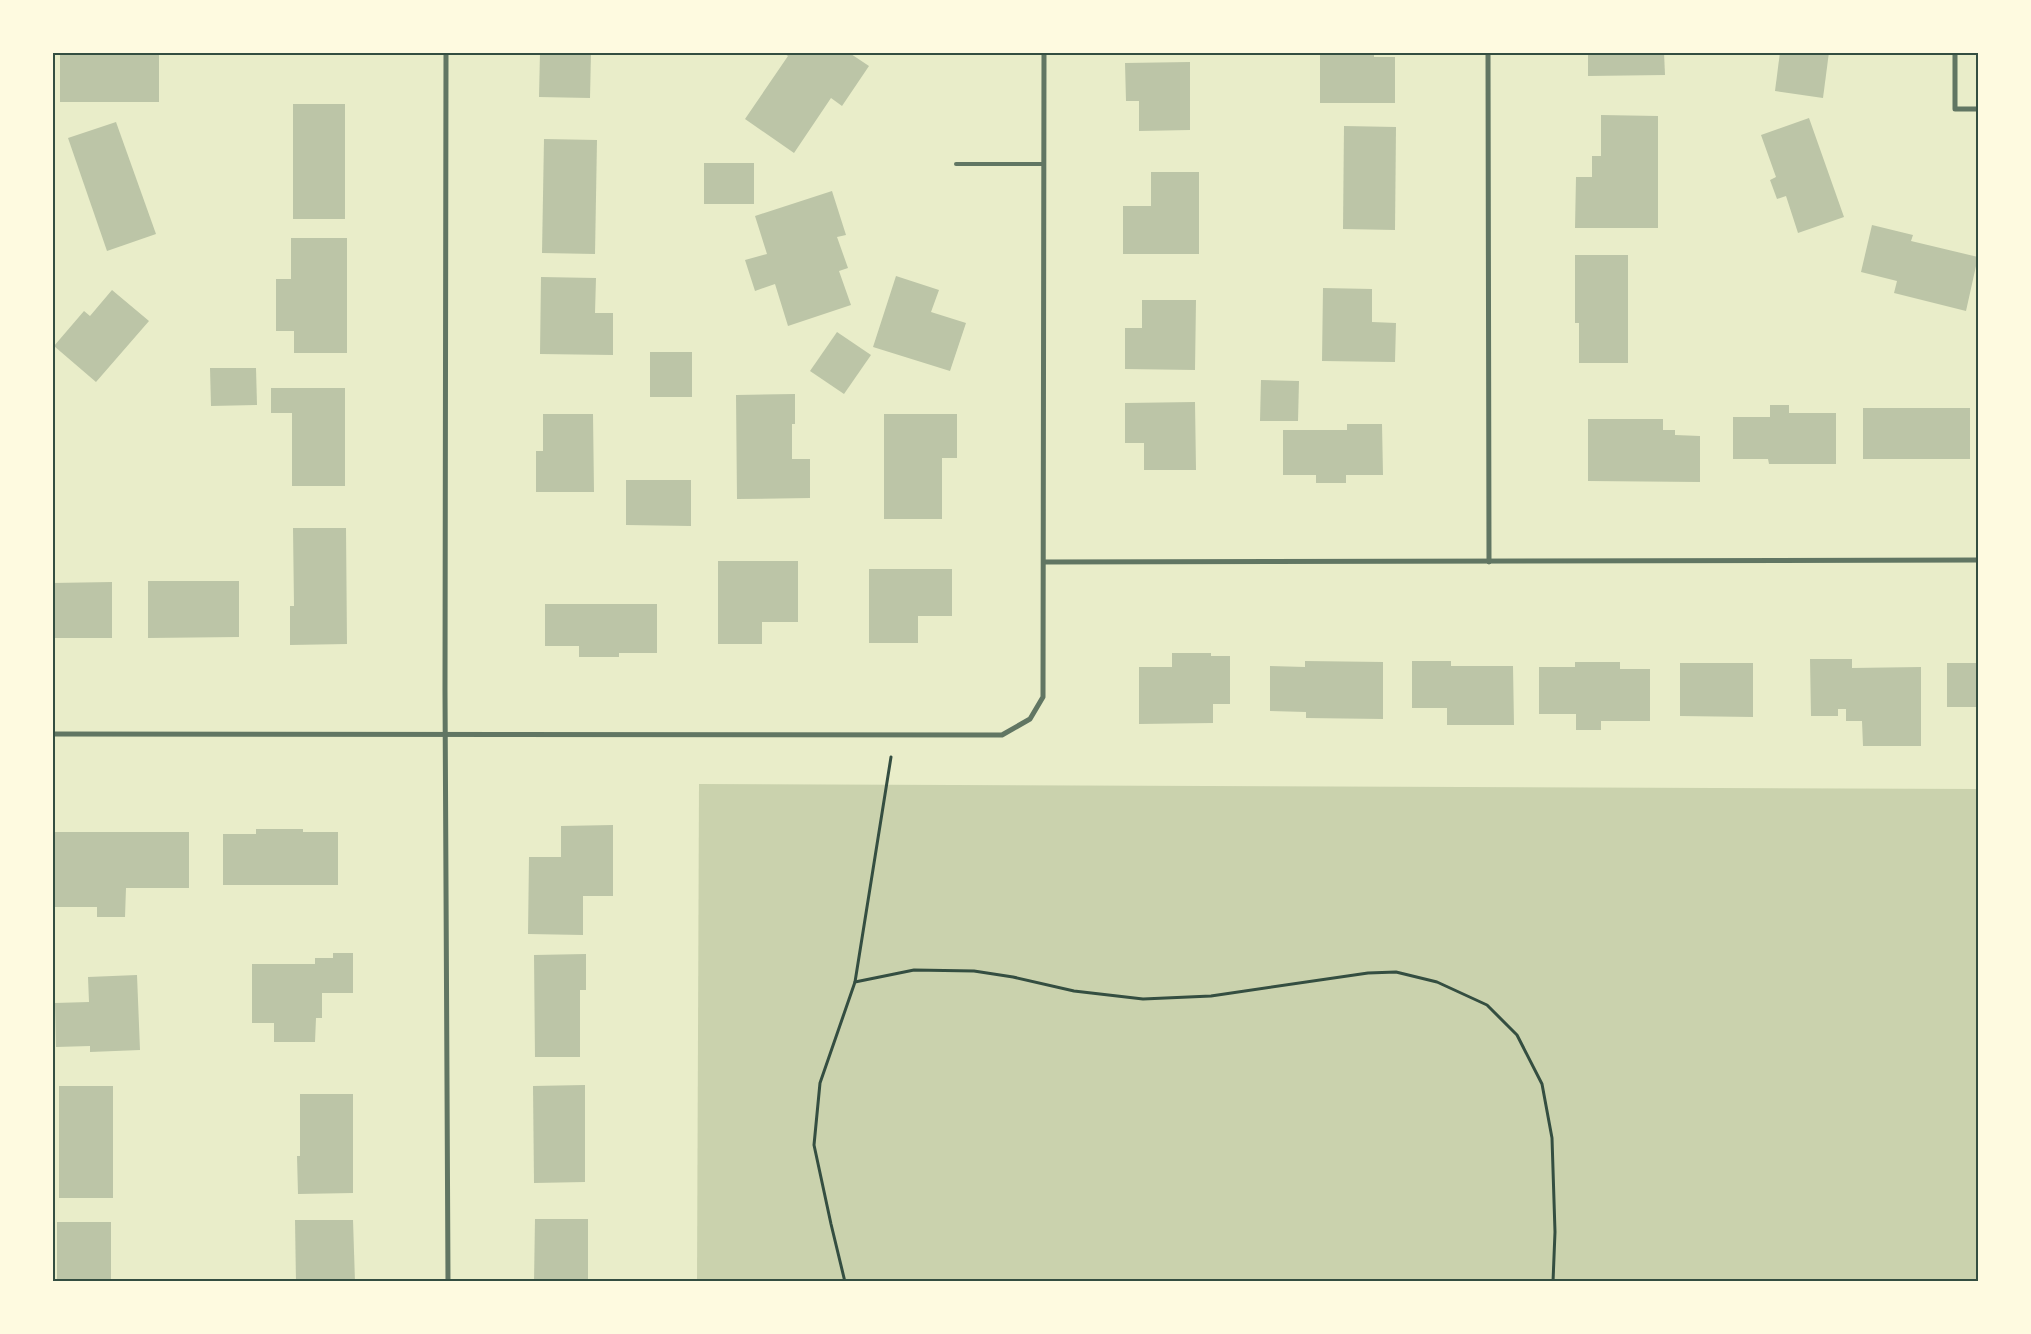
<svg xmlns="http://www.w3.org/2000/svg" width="2031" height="1334" viewBox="0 0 2031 1334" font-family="'Crimson Pro',serif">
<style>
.green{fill:#cad2ad}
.building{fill:#bcc5a7}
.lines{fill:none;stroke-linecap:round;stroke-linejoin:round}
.path{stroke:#344e41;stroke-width:3}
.service{stroke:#617663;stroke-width:4}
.minor{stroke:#617663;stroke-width:5}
.neatline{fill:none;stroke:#344e41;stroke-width:2}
</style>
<rect width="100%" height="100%" fill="#e9edc9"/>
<polygon class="green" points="699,784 1978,789 1978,1281 697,1282"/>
<g class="building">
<rect x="60" y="52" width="99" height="50"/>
<polygon points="540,52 591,52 590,98 539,97"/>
<polygon points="782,52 848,52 869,66 842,106 831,98 794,153 745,119 788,56"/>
<polygon points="1320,52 1374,52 1374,57 1395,57 1395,103 1320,103"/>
<polygon points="1588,52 1664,52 1665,75 1588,76"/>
<polygon points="1780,52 1829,52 1823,98 1775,91"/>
<polygon points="1190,62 1190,130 1139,131 1139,101 1126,101 1125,63"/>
<rect x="293" y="104" width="52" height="115"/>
<polygon points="1601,115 1658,116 1658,228 1575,228 1576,177 1592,177 1592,156 1601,156"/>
<polygon points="1809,118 1844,217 1798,233 1786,196 1777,199 1770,180 1776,177 1761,135"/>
<polygon points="116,122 156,234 107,251 68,138"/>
<polygon points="1344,126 1396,127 1395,230 1343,229"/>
<polygon points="544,139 597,140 595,254 542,253"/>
<rect x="704" y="163" width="50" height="41"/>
<polygon points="1151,172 1199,172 1199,254 1123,254 1123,206 1151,206"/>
<polygon points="832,191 846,235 837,237 848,268 839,271 851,305 788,326 775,284 755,291 745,260 767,254 755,216"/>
<polygon points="1872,225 1913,235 1911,241 1978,257 1966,311 1894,293 1897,281 1861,272"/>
<polygon points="291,238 347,238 347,353 294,353 294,331 276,331 276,279 291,279"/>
<polygon points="1575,255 1628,255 1628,363 1579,363 1579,323 1575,323"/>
<polygon points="896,276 939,290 931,312 966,323 950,371 873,347"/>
<polygon points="541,277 596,278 595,313 613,313 613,355 540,354"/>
<polygon points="1323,288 1372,289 1372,322 1396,323 1395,362 1322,361"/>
<polygon points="112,290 149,321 96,382 54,346 84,311 90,316"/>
<polygon points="1142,300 1196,300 1195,370 1125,369 1125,328 1142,328"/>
<polygon points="837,332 871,355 844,394 810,371"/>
<rect x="650" y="352" width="42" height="45"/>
<polygon points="210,368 256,368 257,405 211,406"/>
<polygon points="1261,380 1299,381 1298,421 1260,421"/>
<polygon points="271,388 345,388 345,486 292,486 292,413 271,413"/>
<polygon points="795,394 795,424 792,424 792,459 810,459 810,498 737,499 736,395"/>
<polygon points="1195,402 1196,470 1144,470 1144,443 1125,443 1125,403"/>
<polygon points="1770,405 1789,405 1789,413 1836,413 1836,464 1769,464 1768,459 1733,459 1733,417 1770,417"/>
<rect x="1863" y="408" width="107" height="51"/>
<polygon points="543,414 593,414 594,492 536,492 536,451 543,451"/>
<polygon points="884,414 957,414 957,458 942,458 942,519 884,519"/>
<polygon points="1588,419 1663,419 1663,430 1675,430 1675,435 1700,436 1700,482 1588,481"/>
<polygon points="1347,424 1382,424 1383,475 1346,475 1346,483 1316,483 1316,475 1283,475 1283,430 1347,430"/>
<polygon points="626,480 691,480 691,526 626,525"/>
<polygon points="293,528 346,528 347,644 290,645 290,606 294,606"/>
<polygon points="718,561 798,561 798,622 762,622 762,644 718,644"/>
<polygon points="869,569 952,569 952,616 918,616 918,643 869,643"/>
<polygon points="148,581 239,581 239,637 148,638"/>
<polygon points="112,582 112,638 52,638 52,583"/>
<polygon points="545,604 657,604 657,653 619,653 619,657 579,657 579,646 545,646"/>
<polygon points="1172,653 1211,653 1211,656 1230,656 1230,704 1213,704 1213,723 1139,724 1139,667 1172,667"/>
<polygon points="1810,659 1852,659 1852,668 1921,667 1921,746 1863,746 1862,721 1846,721 1846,709 1838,709 1838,716 1811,716"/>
<polygon points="1305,661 1383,662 1383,719 1306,718 1306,712 1270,711 1270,666 1305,667"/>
<polygon points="1412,661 1451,661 1451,666 1513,666 1514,725 1447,725 1447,708 1412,708"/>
<polygon points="1575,662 1620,662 1620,669 1650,669 1650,721 1601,721 1601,730 1576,730 1576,714 1539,714 1539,667 1575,667"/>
<polygon points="1680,663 1753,663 1753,717 1680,716"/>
<rect x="1947" y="663" width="31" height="44"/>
<polygon points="613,825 613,896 583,896 583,935 528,934 529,857 561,857 561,826"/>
<polygon points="256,829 303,829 303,832 338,832 338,885 223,885 223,834 256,834"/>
<polygon points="52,832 189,832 189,888 126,888 125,917 97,917 97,907 52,907"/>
<polygon points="333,953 353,953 353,993 322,993 322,1018 316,1018 315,1042 274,1042 274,1023 252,1023 252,964 315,964 315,958 333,958"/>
<polygon points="586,954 586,990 580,990 580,1057 535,1057 534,955"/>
<polygon points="137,975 140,1050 90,1052 90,1046 56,1047 55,1003 89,1002 88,977"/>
<polygon points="585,1085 585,1182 534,1183 533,1086"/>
<rect x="59" y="1086" width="54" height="112"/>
<polygon points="300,1094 353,1094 353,1193 298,1194 297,1156 300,1156"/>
<polygon points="535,1219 588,1219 588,1282 534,1282"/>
<polygon points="295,1220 353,1220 355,1282 296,1282"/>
<rect x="57" y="1222" width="54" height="60"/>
</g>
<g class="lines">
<g class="path">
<polyline points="855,982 891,757"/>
<polyline points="845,1282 831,1224 814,1145 820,1083 855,982 914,970 974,971 1013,977 1074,991 1143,999 1211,996 1368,973 1396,972 1437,982 1487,1005 1517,1035 1542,1084 1552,1138 1555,1232 1553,1282"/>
</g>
<polyline class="service" points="956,164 1044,164"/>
<g class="minor">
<polyline points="446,52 445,689 448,1282"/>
<polyline points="1488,52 1489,562"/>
<polyline points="1955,52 1955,109 1978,109"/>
<polyline points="1044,562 1978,560"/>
<polyline points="52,734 1002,735 1030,719 1043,697 1044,52"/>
</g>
</g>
<rect width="2031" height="1334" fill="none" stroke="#fefae0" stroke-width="108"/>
<rect x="54" y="54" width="1923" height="1226" class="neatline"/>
</svg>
